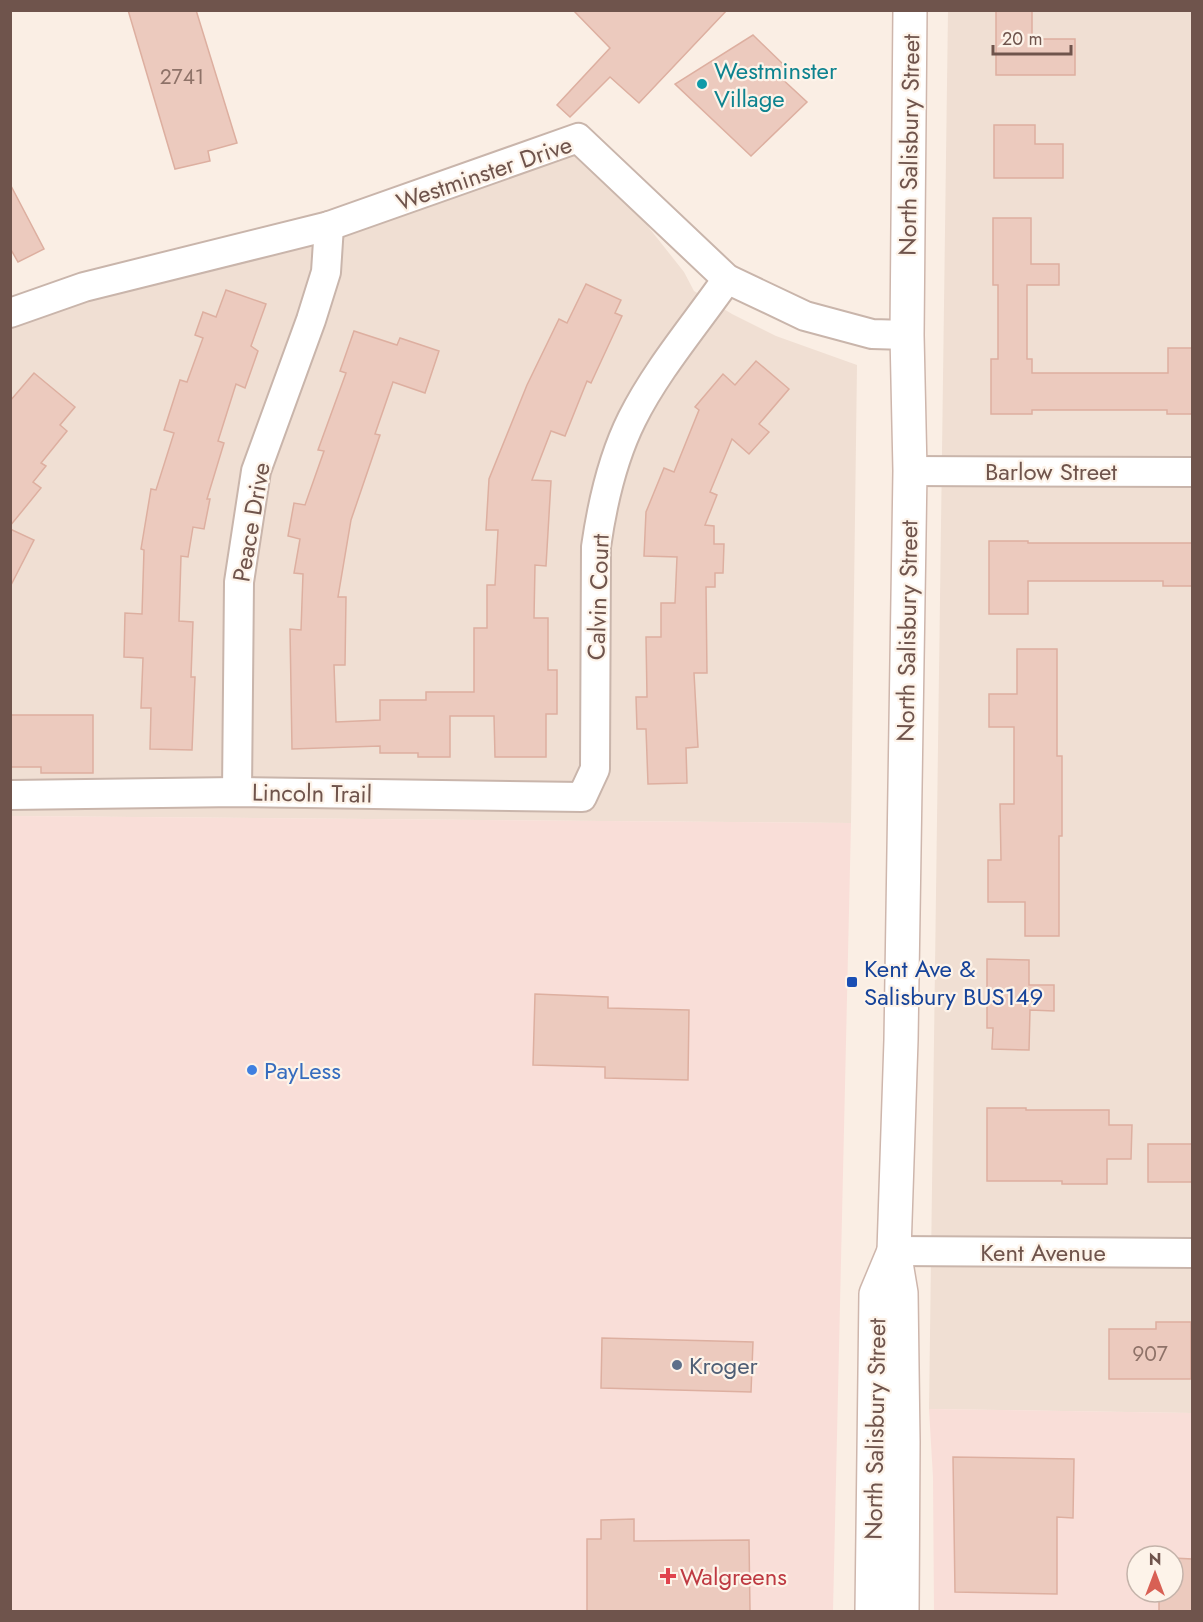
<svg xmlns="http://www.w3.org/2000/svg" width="1203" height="1622" viewBox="0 0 1203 1622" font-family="Jost,sans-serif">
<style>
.residential{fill:#f0dfd3}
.commercial{fill:#f9ded8;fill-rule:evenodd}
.building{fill:#eccabe;stroke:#ddafa0;stroke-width:1.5}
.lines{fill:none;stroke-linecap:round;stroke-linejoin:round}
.street-casing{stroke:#c9b5ab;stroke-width:32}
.secondary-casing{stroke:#ceb6ac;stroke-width:36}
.street{stroke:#fff;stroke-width:28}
.secondary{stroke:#fff;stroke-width:33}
.culture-dot{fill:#0f9aa8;stroke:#fdf3e9;stroke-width:2}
.transit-dot{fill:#1a4fb4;stroke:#fdf3e9;stroke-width:2}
.shop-dot{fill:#3f7fe0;stroke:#fdf3e9;stroke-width:2}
.service-dot{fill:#5c6f8a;stroke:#fdf3e9;stroke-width:2}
.health-dot{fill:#e0444e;stroke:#fdf3e9;stroke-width:2}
.labels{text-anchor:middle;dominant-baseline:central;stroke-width:4.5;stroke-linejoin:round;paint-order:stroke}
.number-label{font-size:21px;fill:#8e7268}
.culture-label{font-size:24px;fill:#0d838f;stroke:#fdf3e9;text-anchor:start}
.street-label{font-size:24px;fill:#6f544c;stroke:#fdf3e9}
.transit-label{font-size:24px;fill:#164399;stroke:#fdf3e9;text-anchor:start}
.shop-label{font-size:24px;fill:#366cbe;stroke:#fdf3e9;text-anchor:start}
.service-label{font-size:24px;fill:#4e5e75;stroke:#fdf3e9;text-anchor:start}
.health-label{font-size:24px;fill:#be3a42;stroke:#fdf3e9;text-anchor:start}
</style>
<rect width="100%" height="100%" fill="#faeee4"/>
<g class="residential">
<polygon points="948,11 1192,11 1192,1413 929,1409"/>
<polygon points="578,138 684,272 694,291 732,314 776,336 857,365 851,823 11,816 11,313"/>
</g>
<g class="commercial">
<polygon points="11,816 851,823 833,1611 11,1612"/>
<path d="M929,1409L1192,1413V1611H934L933,1477ZM1137,1556H1173V1592H1137Z"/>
</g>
<g class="building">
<polygon points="128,10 196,10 237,143 208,151 210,161 175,169"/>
<polygon points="573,10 727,10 639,103 610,77 570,117 557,105 610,48"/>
<polygon points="996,10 1032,10 1032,39 1075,39 1075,75 996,75"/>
<polygon points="753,35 787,68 779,76 807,102 751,156 675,84"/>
<polygon points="994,125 1035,125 1035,144 1063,144 1063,178 994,178"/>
<polygon points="10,184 44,249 18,262 10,248"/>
<polygon points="993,218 1031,218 1031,264 1059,264 1059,285 1027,285 1027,359 1032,359 1032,373 1168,373 1168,348 1192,348 1192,414 1167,414 1167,410 1032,410 1032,414 991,414 991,359 998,359 998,285 993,285"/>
<polygon points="586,284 621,300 615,313 622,316 591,383 587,381 565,436 551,431 532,480 551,481 546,566 535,565 534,618 548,618 548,670 557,670 557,714 546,714 546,757 495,757 494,716 450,716 450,757 418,757 418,753 380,753 380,746 292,749 290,629 301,630 303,574 294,573 300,539 288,536 294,503 305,505 324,451 318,450 346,373 340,371 354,331 397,345 400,338 439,351 425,393 393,382 375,434 380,435 351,520 338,597 346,597 345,665 334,665 336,722 380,720 380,700 426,700 426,692 474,692 474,628 487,628 487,585 495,585 498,530 486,530 489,479 527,385 559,319 567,323"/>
<polygon points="226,290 266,304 251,346 258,351 245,388 236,384 218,441 224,443 207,499 210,499 204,529 193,527 188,557 181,556 179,621 193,622 191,677 195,677 192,750 150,749 151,708 141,708 143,658 124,657 125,613 142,614 144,550 141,549 151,489 156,490 174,433 164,430 180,380 187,382 203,338 195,335 203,312 216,317"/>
<polygon points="756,361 789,389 759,424 769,432 749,454 732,439 710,492 717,495 705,525 714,526 714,544 724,544 723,573 715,573 715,587 706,587 707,673 694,673 698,747 686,748 687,783 648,784 646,729 637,729 636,697 647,697 646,637 661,637 661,603 675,603 677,557 644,556 646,512 664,468 674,472 699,410 695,407 723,374 735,385"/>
<polygon points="34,373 75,407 60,425 67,431 41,463 46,466 33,482 41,488 10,526 10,401"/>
<polygon points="10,529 34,540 10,587"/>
<polygon points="989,541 1028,541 1028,543 1192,543 1192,586 1163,586 1163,581 1028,581 1028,614 989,614"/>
<polygon points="1017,649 1057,649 1057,756 1062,756 1062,836 1059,836 1059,936 1025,936 1025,902 988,902 988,860 1001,860 1000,804 1014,804 1014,727 989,727 989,694 1017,694"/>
<polygon points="10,715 93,715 93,773 41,773 41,767 10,767"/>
<polygon points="987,959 1029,960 1029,985 1054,985 1054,1011 1030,1010 1029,1050 992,1049 993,1028 987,1028"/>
<polygon points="535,994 608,997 608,1008 689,1010 688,1080 605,1078 605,1067 533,1065"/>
<polygon points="987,1108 1026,1108 1026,1110 1109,1110 1109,1125 1132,1125 1131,1159 1107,1159 1107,1184 1062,1184 1062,1181 987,1181"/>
<rect x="1148" y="1144" width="44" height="38"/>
<polygon points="1156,1322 1191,1322 1191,1379 1109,1379 1109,1329 1156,1329"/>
<polygon points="602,1338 753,1342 751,1392 601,1388"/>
<polygon points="953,1457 1074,1459 1073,1518 1057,1517 1057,1594 955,1592"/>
<polygon points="634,1519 634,1541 749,1540 750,1611 587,1611 587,1539 601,1539 601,1520"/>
<polygon points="1173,1558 1192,1559 1192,1611 1159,1611 1159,1592 1173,1592"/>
</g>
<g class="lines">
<defs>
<g id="street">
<polyline points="10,313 84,287 329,226 578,138 727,279 805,316 872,334 907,335"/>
<polyline points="910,471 1192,472"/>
<polyline points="237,792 239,582 256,471 311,320 326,272 329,226"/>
<path d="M10,795L237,792L582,797L595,769L596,547C602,505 613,457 632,419C657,369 695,325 727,279"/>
<polyline points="894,1251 1192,1253"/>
</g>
<g id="secondary">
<polyline points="872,1612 876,1294 894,1251"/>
<polyline points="902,1612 903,1442 901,1293 894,1251 901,1040 910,471 907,335 910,10"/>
</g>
</defs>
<use href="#street" class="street-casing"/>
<use href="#secondary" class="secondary-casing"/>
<use href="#street" class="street"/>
<use href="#secondary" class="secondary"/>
</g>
<circle class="culture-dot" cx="702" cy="84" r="6"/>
<rect class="transit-dot" x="846" y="976" width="12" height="12" rx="3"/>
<circle class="shop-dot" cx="252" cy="1070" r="6"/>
<circle class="service-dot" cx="677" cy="1365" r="6"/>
<path class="health-dot" d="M665 1567h6v6h6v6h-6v6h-6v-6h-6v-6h6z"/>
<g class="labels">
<g class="number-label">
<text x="182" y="77">2741</text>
<text x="1150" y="1354">907</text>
</g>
<g class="culture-label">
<text x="714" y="70">Westminster<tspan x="714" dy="28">Village</tspan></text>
</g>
<g class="street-label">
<text transform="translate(909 145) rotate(-89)">North Salisbury Street</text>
<text transform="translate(484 173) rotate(-19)">Westminster Drive</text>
<text x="1051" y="471">Barlow Street</text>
<text transform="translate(251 522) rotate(-80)">Peace Drive</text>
<text transform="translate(598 597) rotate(-88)">Calvin Court</text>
<text transform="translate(907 631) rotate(-89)">North Salisbury Street</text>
<text transform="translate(312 793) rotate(1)">Lincoln Trail</text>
<text x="1043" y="1252">Kent Avenue</text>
<text transform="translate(875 1429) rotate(-89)">North Salisbury Street</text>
</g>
<g class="transit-label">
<text x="864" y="968">Kent Ave &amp;<tspan x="864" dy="28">Salisbury BUS149</tspan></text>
</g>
<g class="shop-label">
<text x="264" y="1070">PayLess</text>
</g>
<g class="service-label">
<text x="689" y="1365">Kroger</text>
</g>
<g class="health-label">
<text x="680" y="1576">Walgreens</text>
</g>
</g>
<rect width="1203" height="1622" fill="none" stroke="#6f544c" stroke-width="24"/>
<g transform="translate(1155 1574)"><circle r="28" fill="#fdf3e9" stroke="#c4b3aa" stroke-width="1.5"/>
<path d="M0-4.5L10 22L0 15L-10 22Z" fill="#d86054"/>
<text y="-9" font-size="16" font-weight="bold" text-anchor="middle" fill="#6f544c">N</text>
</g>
<path d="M993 45v9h78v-9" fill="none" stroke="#6f544c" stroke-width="3"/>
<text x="1002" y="45" font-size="18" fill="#6f544c" stroke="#fdf3e9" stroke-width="4.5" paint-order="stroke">20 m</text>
</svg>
